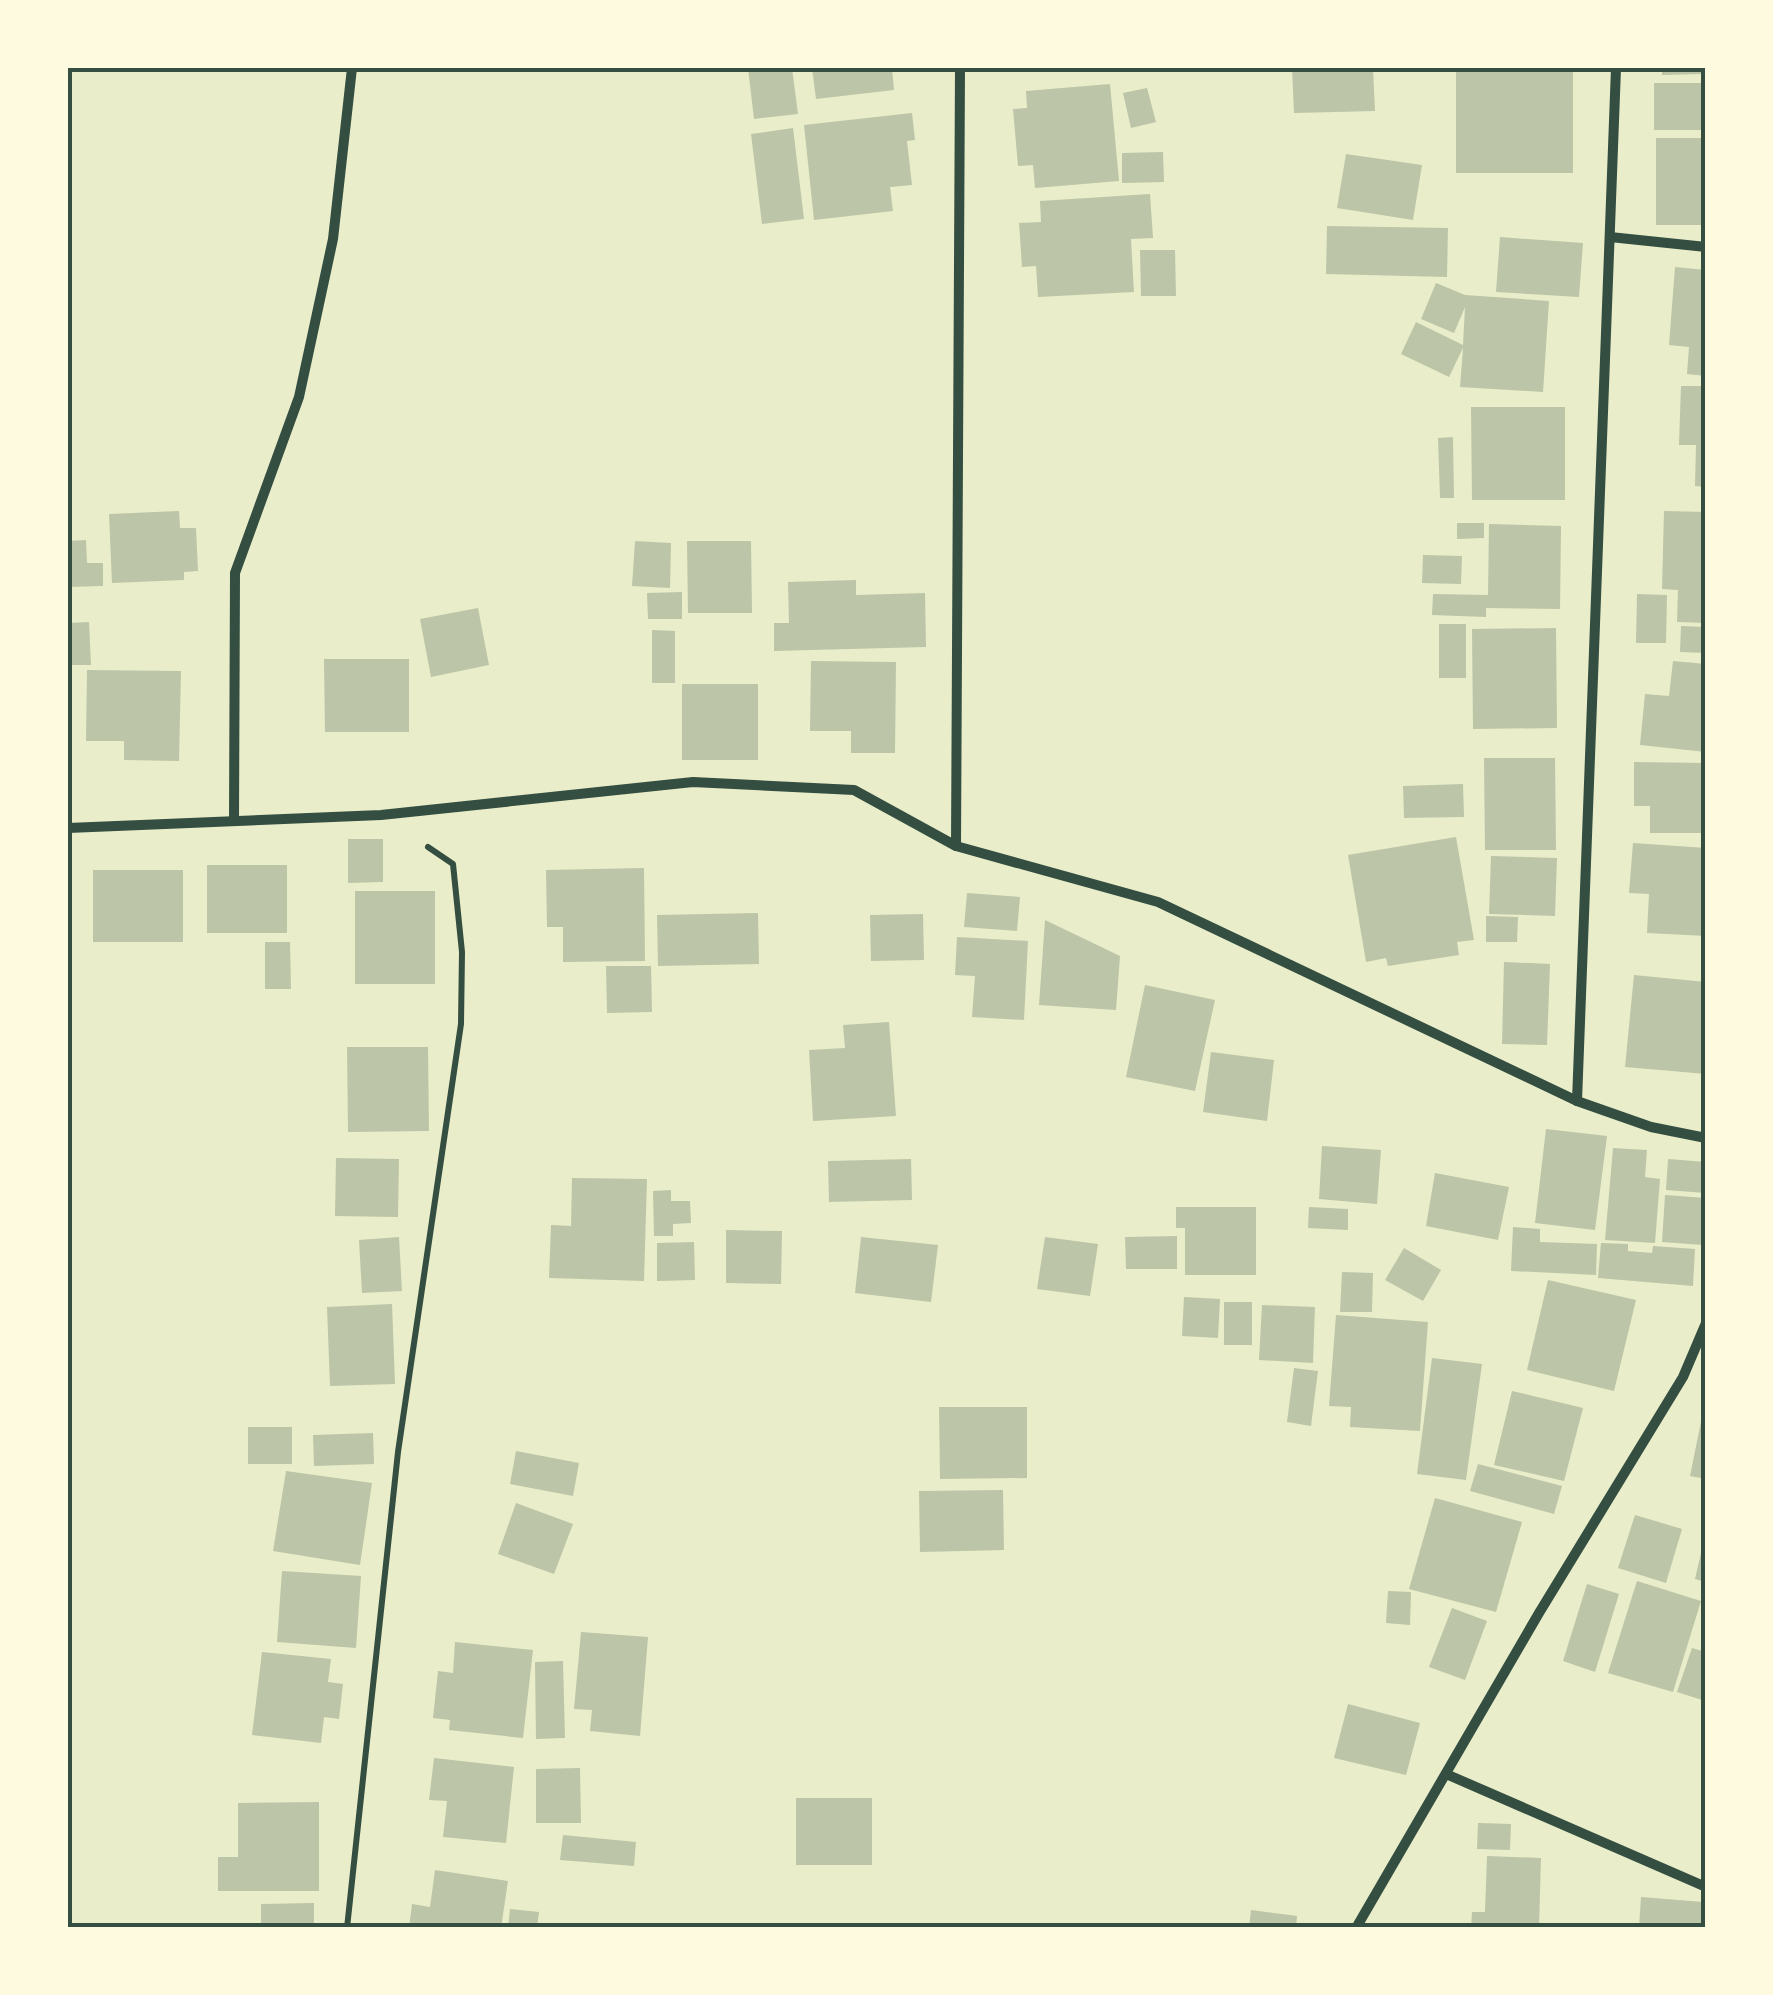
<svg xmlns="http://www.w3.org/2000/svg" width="1773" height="1995" viewBox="0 0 1773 1995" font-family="Montserrat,sans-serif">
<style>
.building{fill:#bcc5a7}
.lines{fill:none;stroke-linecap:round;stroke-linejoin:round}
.path{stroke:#344e41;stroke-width:6}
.minor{stroke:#344e41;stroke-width:10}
.neatline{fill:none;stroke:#344e41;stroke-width:4}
</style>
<rect width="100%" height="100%" fill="#e9edc9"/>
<g class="building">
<polygon points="748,68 792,68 798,114 754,119"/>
<polygon points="812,68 892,68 894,90 816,99"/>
<polygon points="1292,68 1373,68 1375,111 1294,113"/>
<rect x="1456" y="68" width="117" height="105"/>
<polygon points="1662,68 1705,68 1705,74 1662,75"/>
<rect x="1654" y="83" width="52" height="47"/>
<polygon points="1110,84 1119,181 1035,188 1033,165 1018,166 1013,109 1027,108 1026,91"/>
<polygon points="1147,88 1156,122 1131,128 1123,93"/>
<polygon points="912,113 915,140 907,141 912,185 890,187 893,211 814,220 804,125"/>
<polygon points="793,128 804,219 762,224 751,134"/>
<rect x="1656" y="138" width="50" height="87"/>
<polygon points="1163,152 1164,182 1122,183 1122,153"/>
<polygon points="1346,154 1422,165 1413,220 1337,208"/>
<polygon points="1150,194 1153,238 1131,239 1134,292 1038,297 1036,266 1022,267 1019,223 1041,222 1040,201"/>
<polygon points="1327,226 1448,228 1447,277 1326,274"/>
<polygon points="1500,237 1583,243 1579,297 1496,292"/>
<polygon points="1140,250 1175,250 1176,296 1141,296"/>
<polygon points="1675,267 1706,270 1706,376 1687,374 1689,347 1669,345"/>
<polygon points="1436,283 1465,295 1549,301 1543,392 1460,387 1463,348 1449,377 1401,354 1416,322 1463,345 1465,307 1454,333 1421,319"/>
<polygon points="1681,386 1706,386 1706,487 1695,486 1696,445 1679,445"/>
<polygon points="1471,407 1565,407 1565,500 1472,500"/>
<polygon points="1453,437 1454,498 1440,498 1438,438"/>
<polygon points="179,511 180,528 196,528 198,571 184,572 184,580 112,583 109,514"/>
<polygon points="1664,511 1706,512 1706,623 1677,622 1678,590 1662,589"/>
<polygon points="1457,523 1484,523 1484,538 1457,539"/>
<polygon points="1489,524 1561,526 1560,609 1486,608 1486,617 1432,615 1433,594 1488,595"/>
<polygon points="86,540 87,563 103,563 103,586 68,587 68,541"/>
<polygon points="635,541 671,543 670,588 632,586"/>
<polygon points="687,541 751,541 752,613 688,613"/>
<polygon points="1423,555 1462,556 1461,584 1422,583"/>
<polygon points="856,580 856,595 925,593 926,647 774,651 774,623 789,623 788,582"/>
<polygon points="682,592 682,619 648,619 647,593"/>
<polygon points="1637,594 1667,595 1666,643 1636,643"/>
<polygon points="478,608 489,665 431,677 420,619"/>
<polygon points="89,622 91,665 68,665 68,623"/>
<rect x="1439" y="624" width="27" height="54"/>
<polygon points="1681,626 1706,627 1706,653 1680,652"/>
<polygon points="1556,628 1557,728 1473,729 1472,629"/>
<polygon points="652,630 675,631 675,683 652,683"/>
<polygon points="324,659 409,659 409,732 325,732"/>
<polygon points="811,661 896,662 895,753 851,753 851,731 810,731"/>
<polygon points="1673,661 1706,664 1706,752 1640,745 1645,694 1669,696"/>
<polygon points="87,670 181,671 179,761 124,760 124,741 86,741"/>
<rect x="682" y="684" width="76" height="76"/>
<polygon points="1484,758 1555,758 1556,850 1485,850"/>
<polygon points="1634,762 1706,763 1706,833 1650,833 1650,806 1634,806"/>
<polygon points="1463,784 1464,817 1404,818 1403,786"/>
<polygon points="1456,837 1474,940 1457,942 1459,955 1388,966 1386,958 1366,962 1348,855"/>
<polygon points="348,839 383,839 383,882 348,883"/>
<polygon points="1633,843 1706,848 1706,936 1647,933 1649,894 1629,893"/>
<polygon points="1491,856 1557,858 1555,916 1489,914"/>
<rect x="207" y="865" width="80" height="68"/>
<polygon points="644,868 645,961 563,962 563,927 547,927 546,870"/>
<rect x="93" y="870" width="90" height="72"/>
<rect x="355" y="891" width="80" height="93"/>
<polygon points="967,893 1020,897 1017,931 964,927"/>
<polygon points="758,913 759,964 658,966 657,915"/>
<polygon points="923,914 924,960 871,961 870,915"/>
<polygon points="1486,916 1518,917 1517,942 1486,942"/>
<polygon points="1045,920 1120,956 1116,1010 1039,1005"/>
<polygon points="957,937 1028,941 1024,1020 972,1017 975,976 955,975"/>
<polygon points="265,942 290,942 291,989 265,989"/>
<polygon points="1504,962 1550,964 1547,1045 1502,1044"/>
<polygon points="606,966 651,966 652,1012 607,1013"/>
<polygon points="1634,975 1706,982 1706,1074 1625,1067"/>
<polygon points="1145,985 1215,1000 1195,1091 1126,1077"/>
<polygon points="889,1022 896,1116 813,1121 809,1050 845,1048 843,1025"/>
<polygon points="347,1047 428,1047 429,1131 348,1132"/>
<polygon points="1211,1052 1274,1060 1267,1121 1203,1112"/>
<polygon points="1546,1129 1607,1136 1595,1230 1535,1223"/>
<polygon points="1322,1146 1381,1150 1377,1204 1319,1199"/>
<polygon points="1613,1148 1647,1150 1645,1177 1660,1179 1655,1243 1605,1240"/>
<polygon points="336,1158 399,1159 398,1217 335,1216"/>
<polygon points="911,1159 912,1200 829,1202 828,1161"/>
<polygon points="1668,1159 1706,1162 1706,1193 1666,1190"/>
<polygon points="1435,1173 1509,1187 1498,1240 1426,1226"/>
<polygon points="572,1178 647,1179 644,1281 549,1278 551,1225 571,1226"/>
<polygon points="671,1190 671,1201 690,1201 691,1223 673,1224 673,1236 654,1236 653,1191"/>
<polygon points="1665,1195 1706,1198 1703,1245 1662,1242"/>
<polygon points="1176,1207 1256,1207 1256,1275 1185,1275 1185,1228 1176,1228"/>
<polygon points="1309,1207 1348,1209 1348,1230 1308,1228"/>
<polygon points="1513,1227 1540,1229 1540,1242 1597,1244 1596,1275 1511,1271"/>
<polygon points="726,1230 782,1231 781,1284 726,1283"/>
<polygon points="1177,1236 1177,1269 1126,1269 1125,1237"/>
<polygon points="399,1237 402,1291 362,1293 359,1240"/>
<polygon points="861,1237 938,1245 931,1302 855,1293"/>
<polygon points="1045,1237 1098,1244 1090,1296 1037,1289"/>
<polygon points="694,1242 695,1280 657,1281 657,1243"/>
<polygon points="1601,1243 1628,1244 1628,1251 1652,1253 1653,1246 1695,1249 1693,1286 1598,1278"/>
<polygon points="1404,1248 1441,1270 1423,1301 1385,1280"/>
<polygon points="1342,1272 1373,1273 1372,1312 1340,1312"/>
<polygon points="1548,1280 1636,1300 1614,1391 1527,1370"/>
<polygon points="1184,1297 1220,1299 1218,1338 1182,1336"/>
<rect x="1224" y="1302" width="28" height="43"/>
<polygon points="392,1304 395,1384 330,1386 327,1307"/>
<polygon points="1262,1305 1315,1307 1313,1363 1259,1360"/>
<polygon points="1336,1315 1428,1322 1420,1431 1350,1427 1351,1407 1329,1406"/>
<polygon points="1432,1358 1482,1364 1466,1480 1417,1474"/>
<polygon points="1294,1368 1318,1371 1311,1426 1287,1422"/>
<polygon points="1512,1391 1583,1408 1564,1481 1494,1465"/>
<polygon points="939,1407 1027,1407 1027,1478 940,1479"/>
<polygon points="1704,1407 1706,1408 1706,1479 1690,1476"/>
<rect x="248" y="1427" width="44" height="37"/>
<polygon points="373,1433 374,1464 314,1466 313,1435"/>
<polygon points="516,1451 579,1463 573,1496 510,1484"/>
<polygon points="1478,1464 1562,1486 1554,1514 1470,1491"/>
<polygon points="286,1471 372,1483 360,1565 273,1551"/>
<polygon points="1003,1490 1004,1550 920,1552 919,1491"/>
<polygon points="1435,1498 1522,1522 1496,1612 1409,1589"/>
<polygon points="516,1503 573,1524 554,1574 498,1554"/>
<polygon points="1635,1515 1682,1529 1666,1583 1618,1568"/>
<polygon points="1704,1540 1706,1540 1706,1582 1695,1579"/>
<polygon points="282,1571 361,1576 356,1648 277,1642"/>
<polygon points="1637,1581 1701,1601 1673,1692 1608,1673"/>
<polygon points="1587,1584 1619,1594 1595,1672 1563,1661"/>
<polygon points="1388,1591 1411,1592 1410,1625 1386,1623"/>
<polygon points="1452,1608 1487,1621 1465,1680 1429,1667"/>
<polygon points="581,1632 648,1637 640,1736 590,1731 592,1710 574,1709"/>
<polygon points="455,1642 533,1650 523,1738 449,1730 450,1720 433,1718 438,1671 453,1673"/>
<polygon points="1692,1648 1706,1652 1702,1700 1677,1692"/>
<polygon points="262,1652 331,1659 328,1682 343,1684 339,1719 324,1717 321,1743 252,1735"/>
<polygon points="563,1661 565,1738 536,1739 535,1662"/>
<polygon points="1348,1704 1420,1723 1406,1775 1334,1758"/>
<polygon points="434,1758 514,1767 506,1843 443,1837 447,1801 429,1800"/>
<polygon points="580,1768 581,1823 536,1823 536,1769"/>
<rect x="796" y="1798" width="76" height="67"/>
<polygon points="319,1802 319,1891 218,1891 218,1857 238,1857 238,1803"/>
<polygon points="1478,1823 1511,1824 1510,1850 1477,1849"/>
<polygon points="563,1835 636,1842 634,1866 560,1860"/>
<polygon points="1487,1856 1541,1858 1539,1928 1471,1928 1472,1912 1485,1912"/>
<polygon points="435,1870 508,1881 501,1928 409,1928 412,1904 430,1907"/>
<polygon points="1641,1897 1703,1902 1702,1928 1639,1928"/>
<polygon points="314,1903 314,1928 261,1928 261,1904"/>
<polygon points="510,1909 539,1912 537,1928 508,1928"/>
<polygon points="1251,1910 1297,1916 1296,1928 1249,1928"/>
</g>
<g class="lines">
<polyline class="path" points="347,1928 398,1452 461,1024 462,952 453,864 428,847"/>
<g class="minor">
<polyline points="1610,237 1706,247"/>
<polyline points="234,821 235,573 299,397 333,239 352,68"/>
<polyline points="68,828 381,815 693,782 854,790 956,846 1158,902 1577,1101 1651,1127 1706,1138"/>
<polyline points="956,846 960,68"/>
<polyline points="1577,1101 1616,68"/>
<polyline points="1446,1774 1706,1887"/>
<polyline points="1356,1928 1539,1613 1683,1377 1706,1323"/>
</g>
</g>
<rect width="1773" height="1995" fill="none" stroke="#fefae0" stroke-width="140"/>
<rect x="70" y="70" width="1633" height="1855" class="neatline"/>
</svg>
